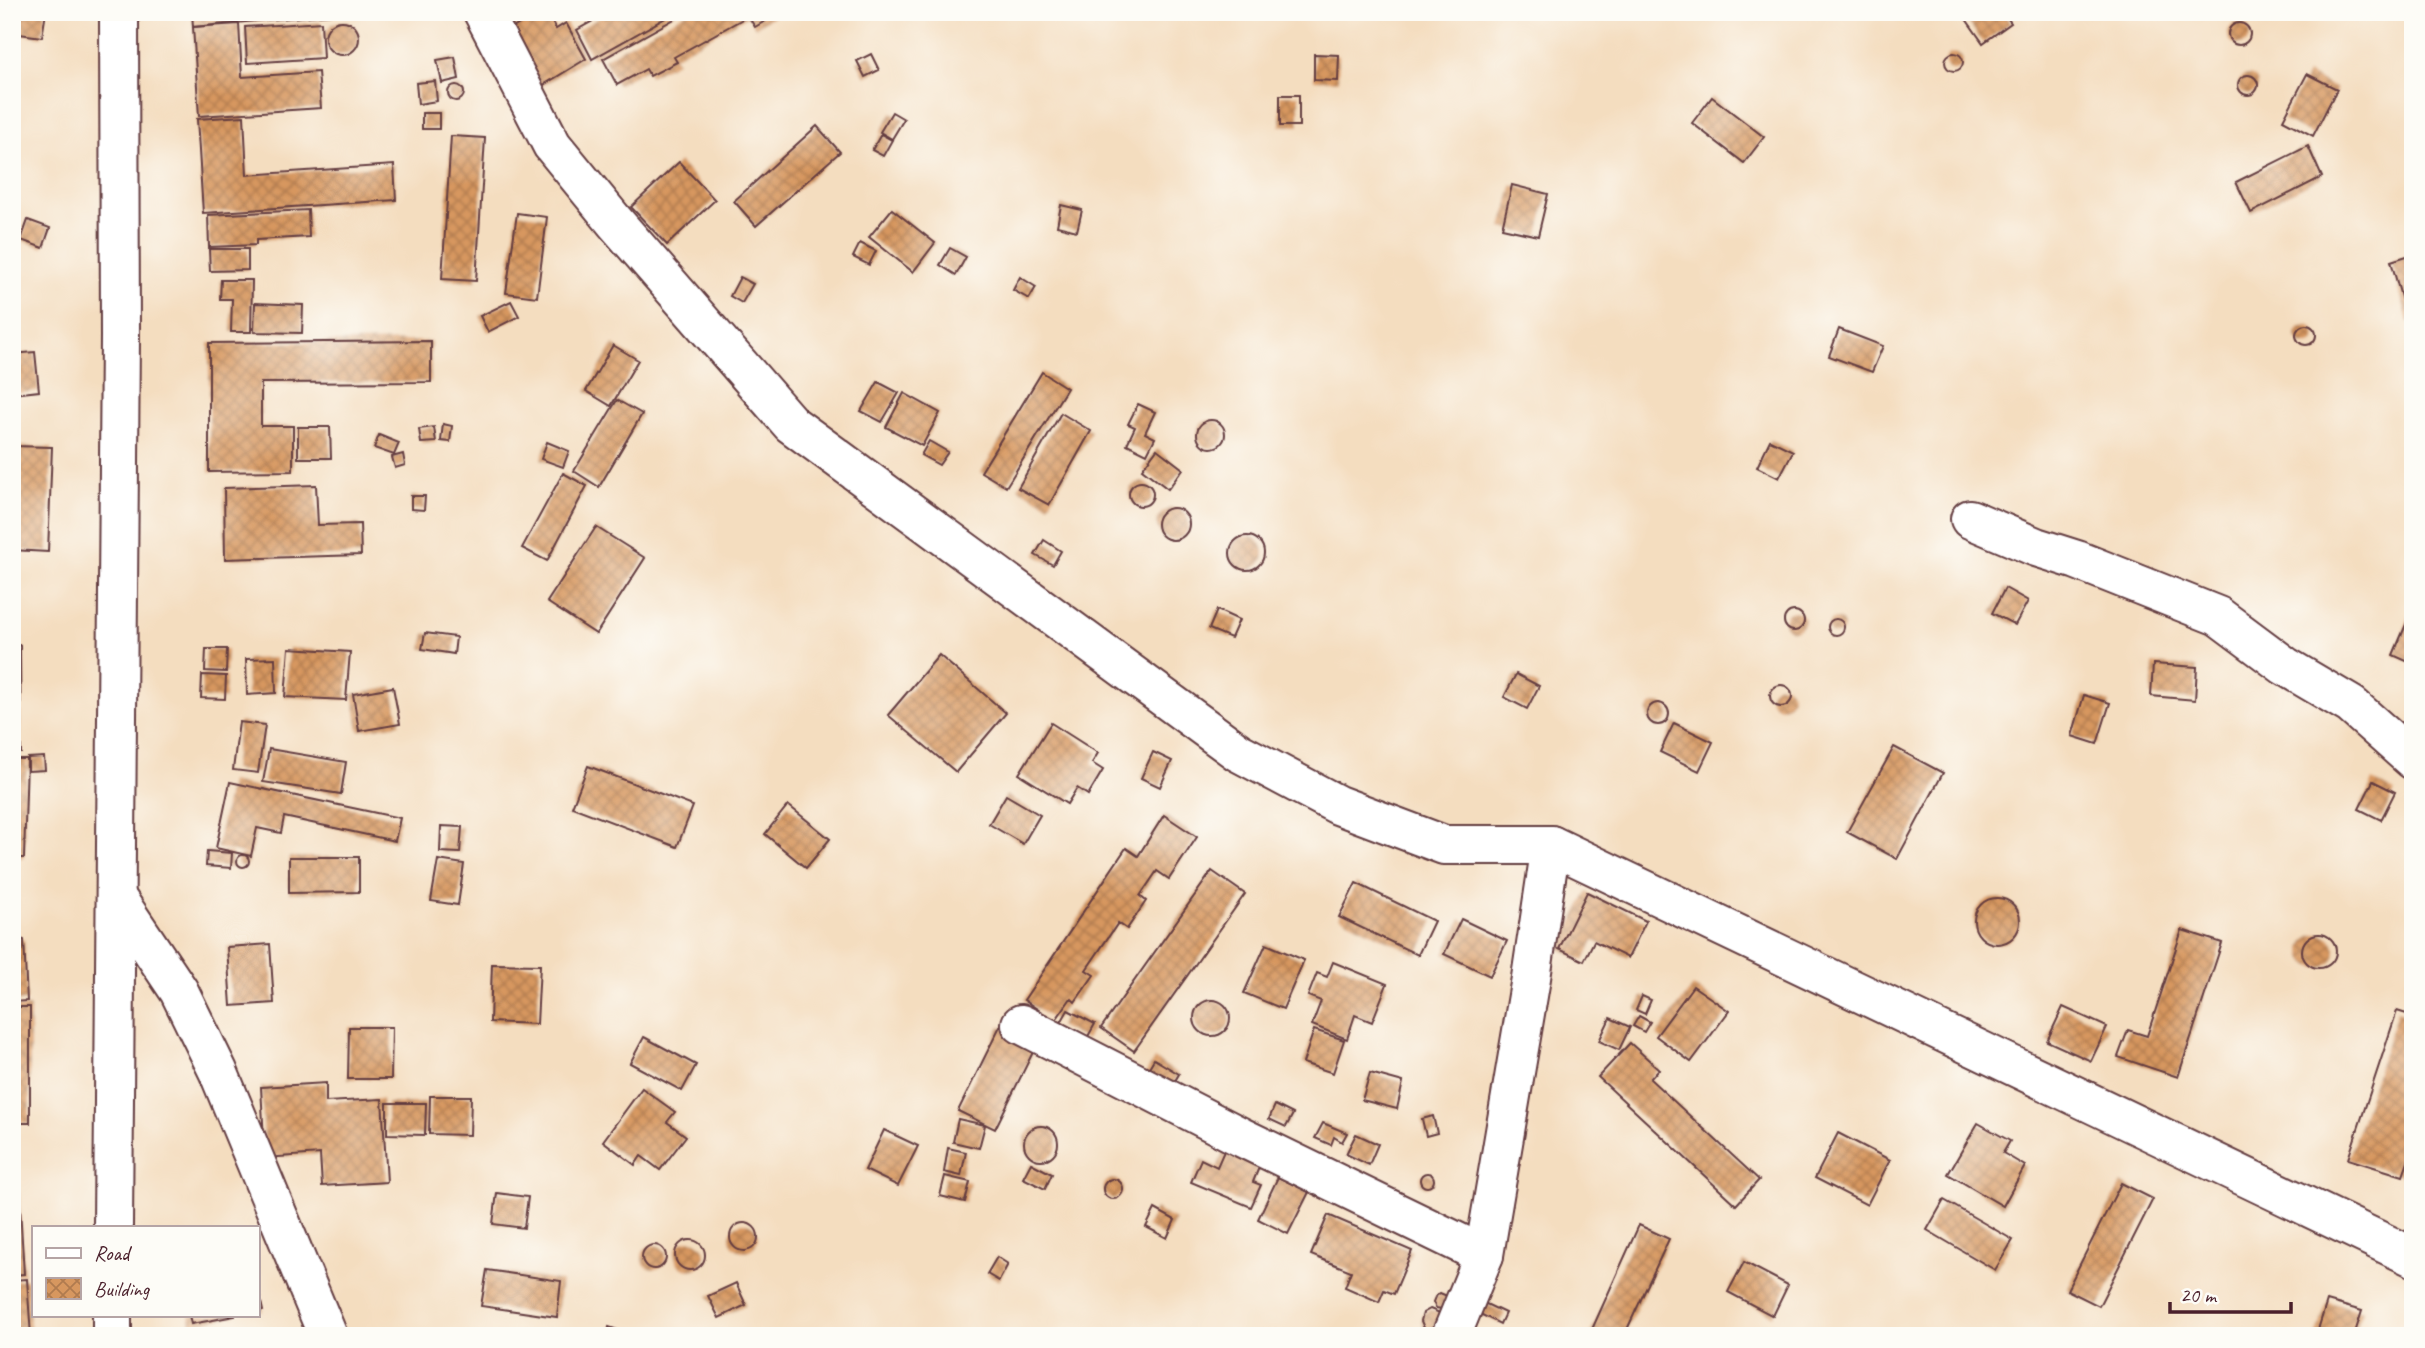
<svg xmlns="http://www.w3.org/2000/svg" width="2425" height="1348" viewBox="0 0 2425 1348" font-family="Caveat,sans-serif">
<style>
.built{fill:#f7d1c6}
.building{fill:url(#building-cross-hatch)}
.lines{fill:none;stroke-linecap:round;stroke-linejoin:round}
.street-casing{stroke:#643c41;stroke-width:42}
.secondary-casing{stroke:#643c41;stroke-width:42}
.street{stroke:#fff;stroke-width:38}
.secondary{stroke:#fff;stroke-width:38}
</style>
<defs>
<pattern id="building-cross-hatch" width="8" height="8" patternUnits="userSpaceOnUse" patternTransform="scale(1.75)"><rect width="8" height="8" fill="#d7975f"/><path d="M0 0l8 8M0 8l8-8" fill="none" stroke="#b07b4f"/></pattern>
</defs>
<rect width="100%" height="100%" fill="#fdfcf7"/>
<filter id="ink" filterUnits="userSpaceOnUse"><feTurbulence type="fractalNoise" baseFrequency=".0143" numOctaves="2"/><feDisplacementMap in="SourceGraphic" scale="14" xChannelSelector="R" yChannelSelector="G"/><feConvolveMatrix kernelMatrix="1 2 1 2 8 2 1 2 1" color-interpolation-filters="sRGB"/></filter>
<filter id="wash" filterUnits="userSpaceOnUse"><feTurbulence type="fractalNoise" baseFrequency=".00686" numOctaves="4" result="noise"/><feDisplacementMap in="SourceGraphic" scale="28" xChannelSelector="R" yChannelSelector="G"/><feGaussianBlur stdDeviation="1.57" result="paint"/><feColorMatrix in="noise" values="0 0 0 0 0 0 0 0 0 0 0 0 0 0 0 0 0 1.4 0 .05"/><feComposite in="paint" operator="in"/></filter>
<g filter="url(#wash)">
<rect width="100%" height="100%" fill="#f4ddbf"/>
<polygon class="built" points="2413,1301 2413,1336 2398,1336"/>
<g id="blocks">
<g class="building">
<polygon points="12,12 46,12 42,37 12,33"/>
<polygon points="192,12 331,12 331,14 193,27"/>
<polygon points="506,12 529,12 529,13 509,20"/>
<polygon points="539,12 546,12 556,29 566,23 586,59 540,87 508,31"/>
<polygon points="609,12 676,12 592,59 577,30"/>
<polygon points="687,12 781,12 755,27 748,16 674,57 677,62 650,76 646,69 617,85 603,59"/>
<polygon points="1961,12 2003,12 2011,23 1983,43"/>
<circle cx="342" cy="38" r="17"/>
<polygon points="321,22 323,58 247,63 245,27"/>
<circle cx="2239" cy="34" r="11"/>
<polygon points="239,24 242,77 318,72 321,108 199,116 193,27"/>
<circle cx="1954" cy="62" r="9"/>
<polygon points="871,54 879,70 865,77 857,61"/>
<polygon points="1314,54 1339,55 1338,81 1314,80"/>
<polygon points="455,57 459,79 442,83 437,60"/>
<polygon points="2307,74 2337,89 2313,136 2283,120"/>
<circle cx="2248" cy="85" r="10"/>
<polygon points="435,81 437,101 418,104 416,83"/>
<circle cx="456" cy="93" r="8"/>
<rect x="1280" y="95" width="19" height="31"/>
<polygon points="1712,97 1764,137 1744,163 1692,123"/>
<polygon points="892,112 904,119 892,139 880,132"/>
<rect x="422" y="113" width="17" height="16"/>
<polygon points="244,116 247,175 394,165 396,200 203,213 197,119"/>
<polygon points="817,126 840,152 756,226 734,201"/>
<polygon points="881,134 892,140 883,156 872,150"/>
<polygon points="451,136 485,138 476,281 442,279"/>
<polygon points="2308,146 2322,177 2251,213 2236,182"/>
<polygon points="679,162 715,200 667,245 631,207"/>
<polygon points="1512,185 1548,194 1538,236 1502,228"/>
<polygon points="1061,205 1082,210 1077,231 1057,226"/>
<polygon points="892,209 935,243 913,272 869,237"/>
<polygon points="308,210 309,237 256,240 256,245 209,247 208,215"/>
<polygon points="517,213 547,217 537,297 506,293"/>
<polygon points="28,220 50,228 43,248 21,240"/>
<polygon points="860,243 876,251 869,265 853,257"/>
<polygon points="950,248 966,257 956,275 940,265"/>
<polygon points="209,249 248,249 248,270 210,271"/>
<polygon points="2413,254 2413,321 2408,322 2391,261"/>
<polygon points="740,277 753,284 742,303 730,296"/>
<polygon points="1020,277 1036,287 1029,299 1013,290"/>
<polygon points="221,280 252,280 251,332 231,332 232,299 220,299"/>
<polygon points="511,301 519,316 488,332 480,316"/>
<polygon points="255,303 303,305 302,333 254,332"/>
<circle cx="2306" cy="335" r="10"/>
<polygon points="1839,329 1883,346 1872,372 1829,356"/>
<polygon points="431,341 431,382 261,383 261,426 293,426 293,471 209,472 209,343"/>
<polygon points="613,345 638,360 611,406 586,391"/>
<polygon points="35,352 39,391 13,394 12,354"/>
<polygon points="1042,372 1067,388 1006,487 981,472"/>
<polygon points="878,382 899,393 882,422 861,411"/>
<polygon points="904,393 940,413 922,446 886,427"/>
<polygon points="617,400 642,414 599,487 574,471"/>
<polygon points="1138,404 1155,412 1145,433 1155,438 1147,454 1127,444 1135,427 1128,424"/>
<polygon points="1061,413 1091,431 1049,505 1018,488"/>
<circle cx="1211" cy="434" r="14"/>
<polygon points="443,424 452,426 450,442 441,441"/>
<polygon points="298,427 330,427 331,458 298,458"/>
<polygon points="434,427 436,442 421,443 419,429"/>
<polygon points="379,435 399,443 394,455 374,448"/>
<polygon points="1770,440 1793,451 1779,478 1757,467"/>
<polygon points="929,441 948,452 939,465 921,455"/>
<polygon points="547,442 569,451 563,467 541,459"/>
<polygon points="12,446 52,447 48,552 12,550"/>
<polygon points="1157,449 1183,469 1168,489 1142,469"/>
<polygon points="403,454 405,465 395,468 392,457"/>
<polygon points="563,473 587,486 547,561 522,548"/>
<circle cx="1141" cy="494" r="12"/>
<polygon points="316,485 318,525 360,524 361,555 225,559 224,488"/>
<polygon points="411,496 425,496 424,510 411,509"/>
<circle cx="1173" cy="524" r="16"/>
<polygon points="596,527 645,558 596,634 547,602"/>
<circle cx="1247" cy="553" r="17"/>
<polygon points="1044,540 1061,551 1053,565 1035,555"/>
<polygon points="2005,588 2028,601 2015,625 1992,613"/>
<polygon points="2413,608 2413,664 2393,655"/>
<polygon points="1217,610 1239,620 1231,638 1209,629"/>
<circle cx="1794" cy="621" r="10"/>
<circle cx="1836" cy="627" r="8"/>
<polygon points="425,633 456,637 454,654 422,649"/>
<polygon points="20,645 21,753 12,753 12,646"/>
<polygon points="289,648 350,652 346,700 285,697"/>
<polygon points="206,649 227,649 226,672 205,671"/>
<polygon points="939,655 1006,713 956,772 888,715"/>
<polygon points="275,658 276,693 247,695 246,659"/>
<polygon points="2153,664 2197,667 2195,700 2151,696"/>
<polygon points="1516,674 1539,686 1527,709 1504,697"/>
<polygon points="202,675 226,676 225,699 201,698"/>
<circle cx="1781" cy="696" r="11"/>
<polygon points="393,687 400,724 359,731 353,694"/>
<polygon points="2084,695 2110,703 2097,744 2072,736"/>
<circle cx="1658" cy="714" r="11"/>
<polygon points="239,722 265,725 258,773 233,770"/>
<polygon points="1051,723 1098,753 1092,763 1103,770 1088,795 1077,788 1067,804 1019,774"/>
<polygon points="1674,723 1713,742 1699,771 1660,752"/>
<polygon points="1894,747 1943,773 1897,859 1847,832"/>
<polygon points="269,749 346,762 341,794 263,782"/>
<polygon points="1153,752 1172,761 1160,787 1141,778"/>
<polygon points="44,757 45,770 28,771 28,758"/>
<polygon points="12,759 27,759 24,858 12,858"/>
<polygon points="588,766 693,806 677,847 572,807"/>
<polygon points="2373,781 2395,792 2381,820 2359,809"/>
<polygon points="230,782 400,818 395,841 284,817 281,833 257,828 251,856 216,848"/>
<polygon points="1006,795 1040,815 1023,844 989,824"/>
<polygon points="788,805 830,839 806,868 765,834"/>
<polygon points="1164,815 1197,837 1169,879 1157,871 1140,896 1146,901 1127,929 1118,923 1086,970 1094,975 1075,1002 1071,998 1055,1021 1024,1000 1126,848 1138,856"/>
<polygon points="441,826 462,827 460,853 440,852"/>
<polygon points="207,851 232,853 231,868 206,866"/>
<circle cx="243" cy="861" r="6"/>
<polygon points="289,857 359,857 359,892 289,893"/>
<polygon points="438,860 464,864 458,905 431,901"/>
<polygon points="1212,871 1245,894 1134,1051 1101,1028"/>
<polygon points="1356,883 1434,921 1418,955 1339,917"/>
<polygon points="1587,892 1646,921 1628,958 1594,941 1584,961 1559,949"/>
<circle cx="1997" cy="921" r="23"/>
<polygon points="12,916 16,916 17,938 24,940 27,1001 12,1002"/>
<polygon points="1461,919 1507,941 1490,976 1444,954"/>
<polygon points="2182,930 2222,943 2178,1077 2118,1057 2128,1030 2147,1036"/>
<circle cx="2319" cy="951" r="17"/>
<polygon points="270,944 274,1003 231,1006 227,947"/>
<polygon points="1266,944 1304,960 1283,1009 1244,993"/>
<polygon points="1333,962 1387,984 1372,1022 1355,1015 1347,1039 1312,1025 1321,1001 1308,996 1317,973 1327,977"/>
<polygon points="492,964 540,965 537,1024 490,1022"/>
<polygon points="1693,986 1729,1011 1691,1062 1656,1036"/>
<polygon points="1642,996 1651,1000 1645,1014 1636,1010"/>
<circle cx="1212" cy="1018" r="18"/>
<rect x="12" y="1007" width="18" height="116"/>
<polygon points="2063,1007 2107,1027 2091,1061 2047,1041"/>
<polygon points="1068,1010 1095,1024 1086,1040 1059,1026"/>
<polygon points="2397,1011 2413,1016 2413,1148 2403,1176 2348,1159"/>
<polygon points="1639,1016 1650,1022 1644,1032 1633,1026"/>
<polygon points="1610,1018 1630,1027 1619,1050 1599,1041"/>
<polygon points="1000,1026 1037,1044 995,1129 958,1111"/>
<polygon points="349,1027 392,1027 391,1079 348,1079"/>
<polygon points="1314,1030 1344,1040 1333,1073 1303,1063"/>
<polygon points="644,1037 696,1065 682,1091 630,1063"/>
<polygon points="1630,1043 1659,1069 1650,1079 1759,1180 1736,1205 1598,1077"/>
<polygon points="1154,1059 1179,1074 1169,1091 1144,1076"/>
<polygon points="1370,1073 1403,1082 1397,1109 1362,1100"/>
<polygon points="326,1083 326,1102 382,1099 387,1182 322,1186 320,1154 265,1158 261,1087"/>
<polygon points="642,1088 675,1112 667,1122 686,1136 660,1170 641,1156 635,1165 603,1141"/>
<polygon points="430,1096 471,1096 470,1135 429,1134"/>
<polygon points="387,1103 426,1103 425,1135 387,1134"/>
<polygon points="1275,1105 1293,1114 1286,1127 1269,1119"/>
<polygon points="1433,1116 1437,1133 1426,1136 1422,1119"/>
<polygon points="958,1119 985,1125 979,1148 953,1142"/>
<polygon points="1323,1123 1347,1133 1342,1142 1334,1137 1331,1145 1315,1138"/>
<polygon points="1978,1123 2010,1141 2003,1153 2025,1166 2003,1206 1948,1174"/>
<circle cx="1041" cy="1143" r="17"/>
<polygon points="884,1130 918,1146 898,1186 865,1170"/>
<polygon points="1838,1133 1890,1160 1867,1205 1815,1178"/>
<polygon points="1356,1134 1378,1144 1369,1165 1346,1154"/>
<polygon points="1227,1144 1262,1160 1253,1182 1261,1185 1251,1207 1191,1182 1201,1159 1217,1167"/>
<polygon points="948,1148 966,1152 961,1176 944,1172"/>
<polygon points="1031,1163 1052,1174 1045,1189 1023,1178"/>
<circle cx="1427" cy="1180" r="7"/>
<polygon points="945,1176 970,1182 965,1202 940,1196"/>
<polygon points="1278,1177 1309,1192 1288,1234 1258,1219"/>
<circle cx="1113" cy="1189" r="10"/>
<polygon points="2121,1183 2153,1199 2099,1306 2067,1290"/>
<polygon points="19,1191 24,1274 12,1275 12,1192"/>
<polygon points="497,1193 528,1197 524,1228 493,1224"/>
<polygon points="1944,1200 2013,1240 1995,1270 1927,1230"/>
<polygon points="1155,1209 1175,1220 1167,1238 1146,1227"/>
<polygon points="1328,1215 1412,1251 1394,1294 1384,1290 1379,1302 1345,1287 1351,1271 1311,1255"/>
<circle cx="744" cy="1237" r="14"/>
<polygon points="1639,1225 1669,1239 1624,1336 1589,1336"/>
<circle cx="690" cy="1255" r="15"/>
<circle cx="654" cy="1257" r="12"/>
<polygon points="997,1257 1008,1264 999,1281 987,1274"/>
<polygon points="1744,1262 1788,1285 1773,1316 1728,1292"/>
<polygon points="487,1270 561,1281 557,1317 481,1306"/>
<polygon points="27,1279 31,1336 12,1336 12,1280"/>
<polygon points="257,1283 263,1311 257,1312"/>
<polygon points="736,1283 746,1305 719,1318 708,1296"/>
<polygon points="1440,1293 1447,1296 1442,1309 1436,1308 1433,1302 1435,1297"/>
<polygon points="2327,1301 2362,1311 2354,1336 2316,1336"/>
<polygon points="1482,1302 1505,1313 1500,1324 1476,1312"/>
<polygon points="1430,1309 1440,1313 1435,1330 1432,1331 1424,1328 1421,1321 1423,1313"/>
<polygon points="189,1315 235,1315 235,1316 191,1324"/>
<polygon points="609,1327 621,1331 619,1336 607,1336"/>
</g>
</g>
</g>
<g filter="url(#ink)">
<use href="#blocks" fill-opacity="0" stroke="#643c41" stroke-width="2"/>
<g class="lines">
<defs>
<g id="street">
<polyline points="1970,519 2036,547 2077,560 2218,616 2285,666 2351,705 2413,760"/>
<polyline points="116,897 179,991 218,1071 328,1336"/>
<polyline points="1021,1024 1241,1137 1484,1255"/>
<polyline points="1451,1336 1484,1255 1531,978 1551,845"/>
</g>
<g id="secondary">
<polyline points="483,12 552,145 615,222 791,424 1238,752 1338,805 1444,845 1551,845 2413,1257"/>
<polyline points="113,1227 120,336 119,12"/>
<polyline points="112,1336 112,1315"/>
</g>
</defs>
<use href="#street" class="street-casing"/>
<use href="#secondary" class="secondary-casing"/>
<use href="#street" class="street"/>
<use href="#secondary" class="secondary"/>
</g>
</g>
<rect width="2425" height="1348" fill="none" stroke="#fdfcf7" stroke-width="42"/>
<rect x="32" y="1226" width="228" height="91" fill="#fdfcf7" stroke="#b5a4a5" stroke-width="2"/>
<rect x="46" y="1248" width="35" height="10" fill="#ffffff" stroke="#b5a4a5" stroke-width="2"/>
<text x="94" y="1260" font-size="21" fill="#4a1f2b">Road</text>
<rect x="46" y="1278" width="35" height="21" fill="url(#building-cross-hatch)" stroke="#b5a4a5" stroke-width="2"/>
<text x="94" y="1296" font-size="21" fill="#4a1f2b">Building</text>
<path d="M2170 1302v10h121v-10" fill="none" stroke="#4a1f2b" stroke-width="3.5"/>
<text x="2180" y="1302" font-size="21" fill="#4a1f2b" stroke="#fdfcf7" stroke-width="5" paint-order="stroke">20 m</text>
</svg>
